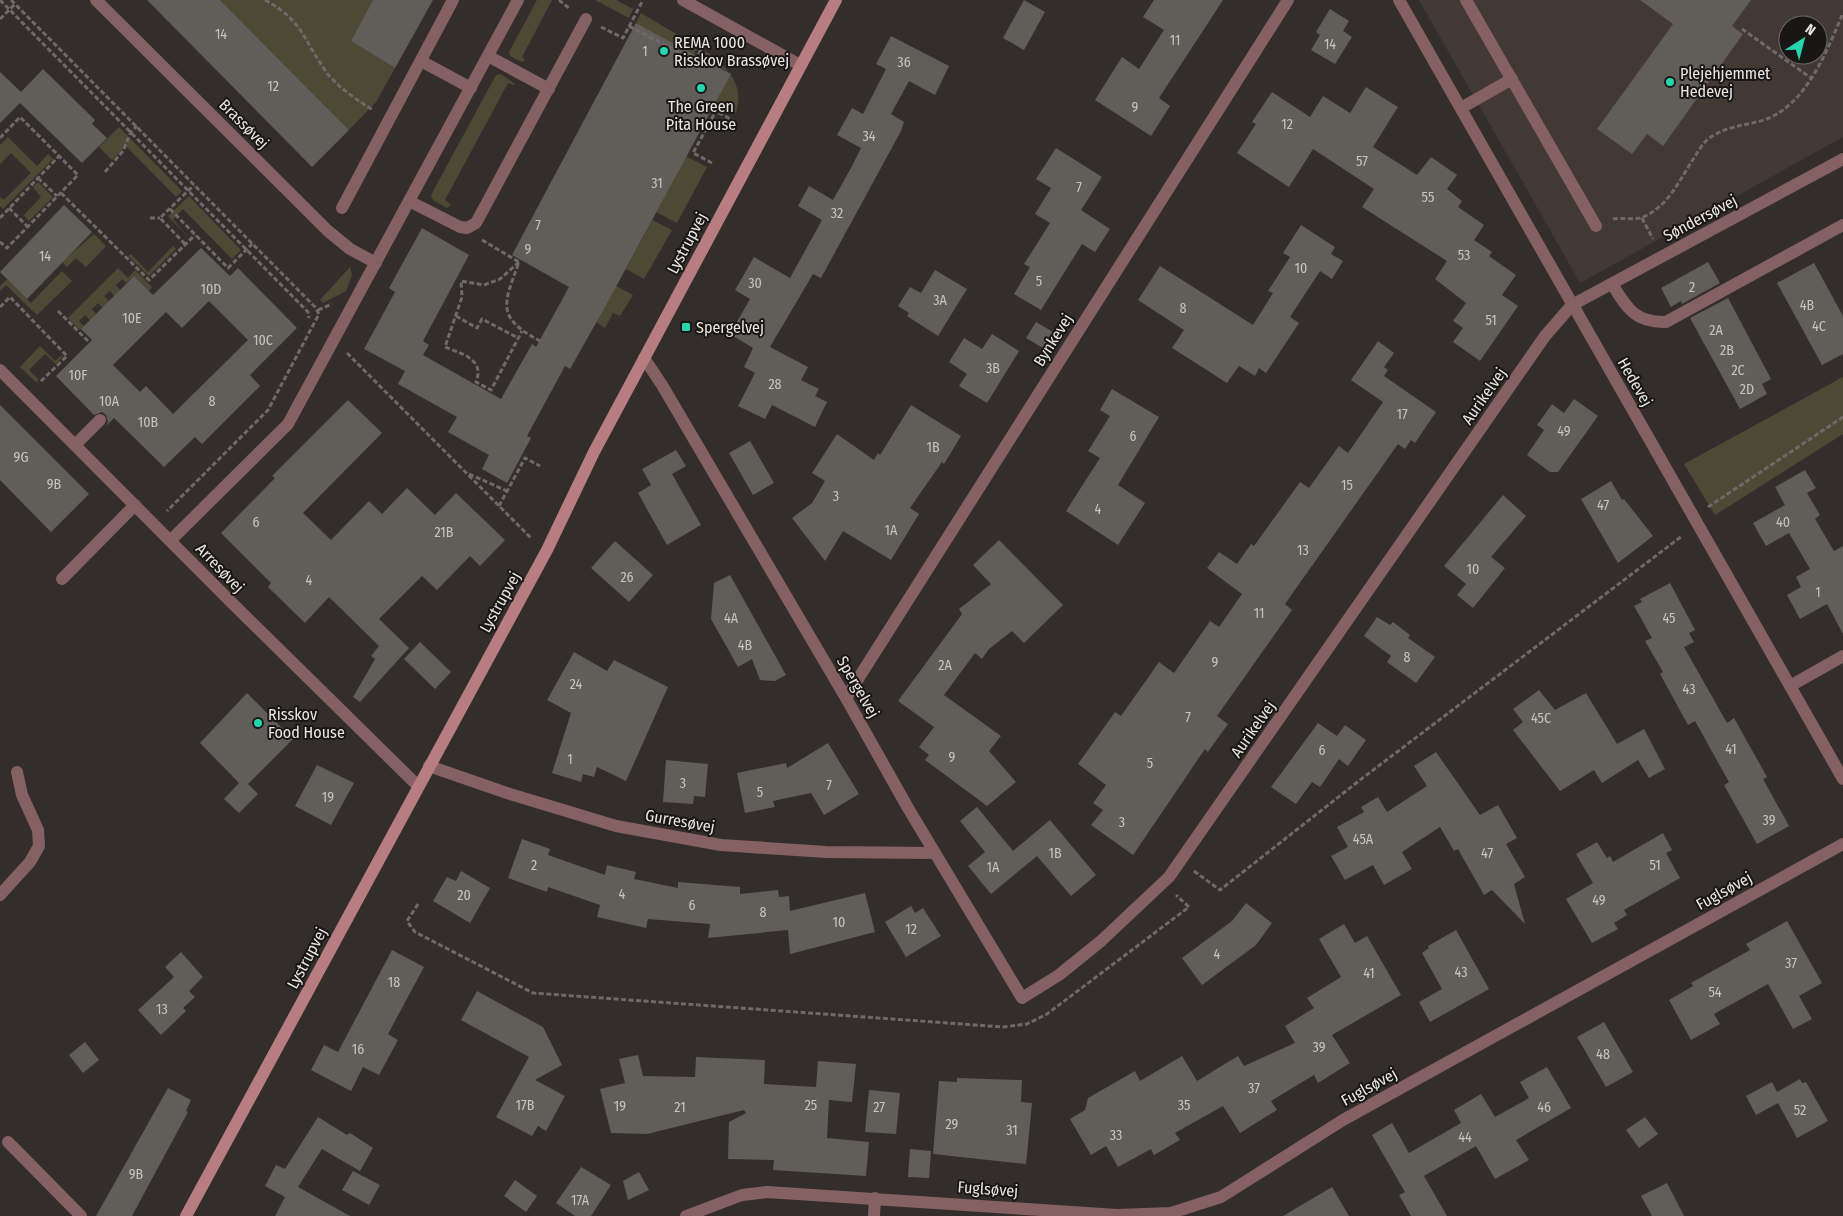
<svg xmlns="http://www.w3.org/2000/svg" width="1843" height="1216" viewBox="0 0 1843 1216" font-family="'Fira Sans Condensed',sans-serif">
<style>
.built{fill:#423834;fill-rule:evenodd}
.green{fill:#4e4935}
.building{fill:#615d59;fill-rule:evenodd}
.lines{fill:none;stroke-linecap:round;stroke-linejoin:round}
.path{stroke:#6f6a68;stroke-width:3;stroke-dasharray:5 2.5;stroke-linecap:butt}
.lane{stroke:#866163;stroke-width:12}
.street{stroke:#866163;stroke-width:12}
.secondary{stroke:#b77d80;stroke-width:12}
.poi-dot{fill:#25d5ae;stroke:#191716;stroke-width:2}
.labels{text-anchor:middle;dominant-baseline:central;stroke-width:4;stroke-linejoin:round;paint-order:stroke}
.number-label{font-size:14px;fill:#c7c4c1}
.poi-label{font-size:16px;fill:#e9e6e4;stroke:#191716;text-anchor:start}
.street-label{font-size:16px;fill:#e9e6e4;stroke:#191716}
</style>
<rect width="100%" height="100%" fill="#332e2c"/>
<path class="built" d="M1419,0H1843V137L1580,283ZM1788,25H1818V55H1788Z"/>
<g class="green">
<polygon points="220,0 373,0 351,41 395,68 376,102 349,130"/>
<polygon points="537,0 552,0 522,57 525,60 522,62 510,56 509,52"/>
<polygon points="595,0 616,0 633,9 629,18"/>
<polygon points="641,13 698,47 694,54 636,23"/>
<path d="M705,51C727,66 745,84 736,113L716,102L731,73L701,58Z"/>
<polygon points="501,74 515,84 513,85 508,83 445,200 451,205 447,208 433,200 431,195 496,75"/>
<polygon points="119,127 182,191 176,197 126,146 112,160 99,147"/>
<polygon points="8,137 37,166 48,154 53,159 3,209 0,206 0,197 4,200 31,173 11,153 0,164 0,145"/>
<polygon points="686,156 707,167 677,223 656,212"/>
<polygon points="38,182 53,197 29,221 24,215 41,197 33,187"/>
<polygon points="189,196 241,250 232,259 183,209 173,219 188,237 168,216"/>
<polygon points="652,220 672,230 644,279 626,269"/>
<polygon points="94,234 106,246 86,267 76,258 67,267 62,262"/>
<polygon points="173,246 176,249 149,276 128,256 131,254 148,272"/>
<polygon points="350,267 352,275 346,291 323,303 320,300"/>
<polygon points="118,268 128,278 135,270 152,287 149,291 134,276 126,283 122,279 116,285 120,290 114,296 110,291 104,296 109,301 103,308 98,303 92,309 96,314 90,320 85,315 79,321 84,326 80,330 68,318"/>
<polygon points="62,271 72,281 37,315 6,285 0,291 0,286 7,279 31,303"/>
<polygon points="616,286 633,295 620,316 613,313 605,328 596,322"/>
<polygon points="40,346 55,361 62,355 63,356 56,364 45,354 29,370 39,380 36,382 20,367"/>
<polygon points="1843,377 1843,434 1715,515 1684,464"/>
</g>
<g class="building">
<polygon points="147,0 220,0 349,130 312,167"/>
<polygon points="373,0 433,0 395,68 351,41"/>
<polygon points="1024,0 1045,12 1024,50 1003,38"/>
<polygon points="1154,0 1223,0 1159,98 1170,106 1151,136 1095,100 1122,57 1139,69 1164,30 1143,17"/>
<polygon points="1640,0 1751,0 1732,26 1743,34 1663,146 1647,134 1632,154 1597,129 1673,24"/>
<polygon points="1330,9 1349,21 1343,31 1352,37 1335,64 1311,50 1320,35 1316,32"/>
<polygon points="636,23 731,74 605,307 570,369 565,366 527,436 531,438 507,483 482,469 489,455 448,432 457,417 398,384 405,371 364,349 395,292 389,288 422,228 469,255 423,341 429,345 423,355 501,399 532,344 536,347 569,287 512,255"/>
<polygon points="891,36 949,66 935,95 909,81 891,114 904,122 901,131 821,278 813,274 770,347 808,367 801,380 819,389 815,396 827,402 815,427 772,405 765,419 738,406 755,373 744,367 753,348 730,334 750,299 735,290 754,257 790,278 822,220 798,206 809,186 833,200 851,168 861,148 837,135 852,108 863,114 886,69 876,64"/>
<polygon points="43,69 95,120 92,124 107,138 82,163 20,103 0,123 0,72 21,92"/>
<polygon points="1366,87 1398,107 1373,147 1417,175 1431,157 1457,175 1447,189 1462,201 1458,207 1484,225 1474,240 1492,252 1489,256 1516,275 1502,295 1518,306 1480,361 1453,342 1463,328 1453,321 1466,303 1435,279 1447,261 1362,207 1374,189 1313,149 1289,187 1237,153 1256,124 1252,122 1272,92 1310,117 1323,96 1350,113"/>
<polygon points="1056,148 1102,177 1081,210 1110,229 1095,252 1082,244 1041,310 1014,294 1030,267 1024,264 1050,223 1035,214 1051,188 1036,179"/>
<polygon points="64,205 92,232 27,299 0,272"/>
<polygon points="1301,225 1335,247 1331,254 1343,261 1332,279 1320,271 1290,317 1299,323 1266,373 1259,368 1255,376 1239,366 1227,383 1172,348 1184,330 1138,300 1160,266 1253,325 1273,293 1268,291 1290,257 1283,253"/>
<path d="M201,248L230,276L238,268L297,328L250,375L260,386L202,444L195,437L164,467L114,418L106,426L108,422L106,415L102,412L94,415L56,376L92,340L81,329L134,276L153,295ZM209,301L248,340L173,414L146,386L140,392L113,365L166,312L182,328Z"/>
<polygon points="1708,262 1720,283 1682,304 1681,301 1671,307 1661,288"/>
<polygon points="1814,263 1843,316 1843,354 1822,365 1777,283"/>
<polygon points="935,270 967,289 938,336 907,316 909,313 898,306 910,287 921,293"/>
<polygon points="1728,298 1771,379 1762,384 1767,394 1740,409 1690,318"/>
<polygon points="1036,322 1053,332 1043,348 1026,338"/>
<polygon points="992,334 1019,351 987,403 959,386 967,374 949,362 964,338 982,349"/>
<polygon points="1378,341 1394,353 1384,367 1388,370 1384,376 1436,412 1415,443 1411,440 1405,449 1398,444 1285,604 1292,610 1217,716 1228,724 1208,752 1205,749 1133,855 1091,825 1103,810 1093,803 1106,785 1078,764 1115,712 1121,716 1159,662 1174,673 1210,621 1219,627 1242,594 1207,568 1219,552 1237,564 1251,544 1254,546 1300,482 1309,488 1339,446 1348,453 1383,402 1351,380"/>
<polygon points="1112,389 1159,417 1118,485 1145,503 1118,545 1066,511 1100,458 1088,451 1110,416 1100,410"/>
<polygon points="1574,399 1598,416 1558,472 1550,472 1527,455 1544,430 1537,425 1552,404 1564,413"/>
<polygon points="348,400 382,433 303,513 331,540 369,501 382,514 407,488 435,515 456,493 505,540 480,566 470,556 437,590 422,576 379,619 409,648 360,702 353,697 375,659 371,656 379,646 329,597 305,623 268,587 271,583 221,533 275,478 272,476"/>
<polygon points="0,405 89,494 51,532 0,480"/>
<polygon points="911,405 961,436 944,464 942,462 910,508 919,514 891,560 843,531 825,561 792,518 812,503 825,481 812,473 837,434 874,460 878,453 880,455"/>
<polygon points="750,441 774,483 753,495 729,453"/>
<polygon points="676,450 686,466 672,474 701,525 667,545 638,493 651,485 642,469"/>
<polygon points="1805,470 1816,488 1807,493 1820,515 1815,519 1834,551 1843,546 1843,634 1827,604 1800,619 1787,595 1801,587 1796,577 1810,569 1789,533 1766,546 1753,523 1785,505 1775,487"/>
<polygon points="1611,481 1622,500 1624,499 1653,536 1618,563 1581,499"/>
<polygon points="1503,495 1526,516 1491,557 1505,568 1473,608 1457,595 1466,584 1444,566"/>
<polygon points="999,540 1063,605 1024,643 1012,631 989,649 982,659 975,653 944,695 1001,736 989,751 1016,782 987,806 925,760 929,755 919,747 934,727 898,701 962,614 959,609 991,584 973,565"/>
<polygon points="615,541 653,575 629,602 591,568"/>
<polygon points="730,575 786,675 775,681 760,680 752,659 738,667 711,619 714,583"/>
<polygon points="1670,583 1695,630 1689,633 1694,642 1684,647 1727,723 1734,718 1767,777 1763,779 1789,826 1757,844 1724,785 1729,782 1695,721 1688,725 1660,674 1663,672 1645,641 1652,638 1634,606 1642,602 1640,599"/>
<polygon points="1377,617 1390,625 1393,622 1410,635 1408,638 1435,657 1416,683 1387,662 1391,656 1364,636"/>
<polygon points="420,642 451,672 435,689 404,659"/>
<polygon points="574,652 607,671 614,660 668,687 626,781 597,767 594,777 583,774 581,782 552,773 571,713 547,700"/>
<polygon points="1539,690 1555,710 1586,693 1617,744 1644,729 1665,769 1649,778 1638,760 1602,783 1594,770 1560,791 1513,730 1523,722 1513,709"/>
<polygon points="247,693 293,739 248,784 258,794 239,813 224,799 239,783 200,743"/>
<polygon points="1318,723 1337,736 1345,725 1366,740 1348,766 1339,759 1320,787 1312,782 1296,804 1271,787"/>
<polygon points="828,743 859,794 824,815 811,793 773,801 775,807 745,813 737,773 786,763 787,768"/>
<polygon points="1436,752 1480,815 1498,805 1517,838 1506,844 1525,877 1514,884 1525,924 1492,890 1484,895 1458,849 1454,851 1440,827 1402,852 1412,869 1384,885 1373,865 1345,880 1331,856 1348,847 1337,827 1364,812 1361,807 1378,797 1387,812 1427,786 1414,766"/>
<polygon points="666,760 708,764 705,797 694,796 693,804 663,802"/>
<polygon points="317,765 354,783 331,825 295,806"/>
<polygon points="977,807 1013,851 1050,820 1096,875 1071,896 1037,856 991,894 968,866 985,852 960,821"/>
<polygon points="1663,833 1672,850 1666,853 1680,878 1624,910 1627,915 1614,923 1618,929 1592,943 1566,899 1593,883 1576,854 1597,842 1607,858 1610,856 1613,862"/>
<polygon points="522,839 550,849 548,855 605,875 607,865 636,872 634,879 678,888 678,882 740,887 740,894 778,890 779,897 789,896 790,911 865,893 875,932 790,954 788,930 708,938 710,924 648,919 646,928 597,917 600,905 548,887 547,892 508,878"/>
<polygon points="461,871 490,888 470,923 433,901 447,877 456,881"/>
<polygon points="1246,903 1272,923 1256,945 1202,985 1182,958 1232,921"/>
<polygon points="911,906 915,913 923,908 941,936 906,957 885,922"/>
<polygon points="1787,921 1822,983 1799,996 1812,1019 1793,1029 1768,984 1714,1014 1720,1024 1691,1040 1669,1000 1693,986 1691,983 1750,950 1746,944"/>
<polygon points="1344,924 1355,943 1367,936 1401,995 1332,1035 1350,1063 1318,1083 1314,1075 1271,1101 1277,1110 1240,1133 1223,1106 1175,1133 1180,1140 1154,1155 1151,1149 1118,1167 1106,1146 1091,1155 1070,1119 1085,1110 1088,1098 1135,1071 1140,1081 1182,1056 1197,1081 1238,1056 1244,1066 1295,1043 1285,1026 1314,1008 1307,998 1341,977 1319,939"/>
<polygon points="1456,930 1489,989 1430,1022 1419,1002 1442,989 1422,953 1429,948 1428,946"/>
<polygon points="392,950 424,967 388,1034 398,1040 379,1075 363,1067 351,1091 311,1070 324,1045 338,1052"/>
<polygon points="181,952 203,977 189,991 195,997 183,1008 186,1011 161,1035 138,1010 174,977 165,967"/>
<polygon points="477,991 543,1027 562,1065 535,1080 565,1096 546,1131 538,1126 532,1136 496,1117 529,1057 461,1020"/>
<polygon points="1604,1022 1633,1072 1606,1087 1577,1037"/>
<polygon points="85,1042 99,1060 83,1073 69,1055"/>
<polygon points="638,1055 643,1076 695,1077 696,1057 765,1060 764,1084 816,1087 818,1061 856,1064 852,1102 829,1100 827,1138 869,1142 866,1176 773,1170 774,1160 728,1159 729,1122 746,1113 744,1110 647,1134 611,1133 600,1089 625,1083 619,1059"/>
<polygon points="1547,1067 1571,1108 1516,1140 1529,1160 1495,1179 1476,1146 1424,1176 1447,1216 1411,1216 1399,1195 1405,1192 1372,1135 1392,1123 1409,1153 1461,1123 1454,1110 1481,1094 1495,1117 1529,1098 1520,1082"/>
<polygon points="957,1078 1022,1080 1021,1102 1032,1103 1026,1164 933,1154 939,1081 957,1082"/>
<polygon points="1800,1079 1802,1083 1806,1082 1828,1121 1797,1138 1778,1103 1756,1115 1746,1096 1772,1082 1777,1092"/>
<polygon points="168,1088 191,1100 186,1111 188,1112 132,1216 96,1216"/>
<polygon points="869,1090 900,1093 896,1134 865,1132"/>
<polygon points="318,1117 347,1135 350,1133 373,1148 360,1171 322,1149 298,1187 350,1216 275,1216 285,1197 265,1186 276,1165 285,1169"/>
<polygon points="1645,1117 1658,1134 1639,1148 1626,1130"/>
<polygon points="910,1149 931,1151 929,1178 908,1177"/>
<polygon points="581,1167 611,1185 591,1216 575,1216 556,1203"/>
<polygon points="353,1171 380,1185 369,1205 342,1190"/>
<polygon points="639,1172 649,1190 628,1200 623,1181"/>
<polygon points="515,1180 537,1196 526,1212 504,1196"/>
<polygon points="1667,1183 1684,1216 1652,1216 1641,1196"/>
<polygon points="1332,1187 1349,1216 1283,1216"/>
</g>
<g class="lines">
<g class="path">
<polyline points="0,0 308,312 309,318"/>
<polyline points="11,0 315,307 319,314 268,410 167,511"/>
<path d="M265,0C304,21 304,42 327,73C339,88 357,100 373,110"/>
<polyline points="559,0 570,9"/>
<polyline points="0,19 15,4"/>
<polyline points="629,26 695,61 709,34"/>
<polyline points="601,27 623,38 643,0"/>
<polyline points="1742,29 1811,78"/>
<polyline points="712,109 734,121"/>
<polyline points="0,138 20,117 78,175 7,248 0,242"/>
<polyline points="712,163 693,153 716,111"/>
<polyline points="105,172 123,151 131,132 137,126"/>
<polyline points="38,178 57,196"/>
<polyline points="61,193 149,280 195,235"/>
<polyline points="9,208 28,227"/>
<polyline points="170,209 228,268 252,244"/>
<polyline points="0,218 59,156"/>
<polyline points="150,218 160,218"/>
<polyline points="1642,218 1653,239"/>
<path d="M1613,219C1622,217 1634,221 1643,217C1668,207 1680,179 1694,158C1698,152 1702,144 1707,140C1724,126 1744,126 1764,120C1807,105 1827,50 1843,13"/>
<path d="M482,240L519,262C504,304 495,317 540,341"/>
<polyline points="185,244 160,218 194,185"/>
<path d="M519,262L500,279L484,285L461,281L462,297L445,347C462,354 485,359 476,382L491,390L522,331"/>
<polyline points="0,307 10,297 67,356 39,383"/>
<polyline points="318,310 332,304"/>
<polyline points="58,311 89,342"/>
<polyline points="456,316 477,328 482,319 518,338"/>
<polyline points="347,353 531,538"/>
<polyline points="469,474 507,491"/>
<polyline points="499,506 525,458 540,466"/>
<polyline points="1708,507 1843,417"/>
<polyline points="1194,871 1220,890 1360,780 1682,536"/>
<polyline points="418,904 407,921 415,932 533,993 1003,1027 1027,1024 1047,1014 1189,907 1176,895"/>
</g>
<g class="lane">
<polyline points="1466,0 1596,226"/>
<polyline points="488,56 549,89"/>
<polyline points="1461,108 1512,79"/>
<polyline points="409,201 460,227 467,228 476,223 586,19"/>
<path d="M1612,284C1627,308 1635,323 1666,322L1843,225"/>
<polyline points="75,445 100,420"/>
<polyline points="8,1142 81,1216"/>
</g>
<g class="street">
<polyline points="96,0 328,231 350,249 376,263"/>
<polyline points="683,0 800,65"/>
<polyline points="1399,0 1843,779"/>
<polyline points="421,61 471,88"/>
<polyline points="342,208 453,0"/>
<polyline points="644,358 662,385 846,698 908,808 1022,998 1059,975 1101,941 1169,877 1545,336 1572,305 1843,159"/>
<polyline points="0,370 232,603 418,786"/>
<polyline points="171,540 288,424 518,0"/>
<polyline points="62,579 135,505"/>
<polyline points="1790,686 1843,656"/>
<polyline points="846,698 1288,0"/>
<polyline points="429,766 510,794 616,826 721,845 826,852 935,853"/>
<polyline points="0,895 30,862 39,846 38,830 22,795 17,772"/>
<polyline points="686,1216 742,1195 767,1192 1117,1215 1171,1213 1221,1197 1343,1120 1843,844"/>
<polyline points="874,1216 875,1198"/>
</g>
<polyline class="secondary" points="186,1216 547,550 594,452 836,0"/>
</g>
<g class="poi-dot">
<circle cx="664" cy="51" r="5"/>
<circle cx="1670" cy="82" r="5"/>
<circle cx="701" cy="88" r="5"/>
<rect x="681" y="322" width="10" height="10" rx="2.5"/>
<circle cx="258" cy="723" r="5"/>
</g>
<g class="labels">
<g class="number-label">
<text x="221" y="34">14</text>
<text x="1175" y="40">11</text>
<text x="1330" y="44">14</text>
<text x="645" y="51">1</text>
<text x="904" y="62">36</text>
<text x="273" y="86">12</text>
<text x="1135" y="107">9</text>
<text x="1287" y="124">12</text>
<text x="869" y="136">34</text>
<text x="1362" y="161">57</text>
<text x="657" y="183">31</text>
<text x="1079" y="187">7</text>
<text x="1428" y="197">55</text>
<text x="837" y="213">32</text>
<text x="538" y="225">7</text>
<text x="528" y="249">9</text>
<text x="1464" y="255">53</text>
<text x="45" y="256">14</text>
<text x="1301" y="268">10</text>
<text x="1039" y="281">5</text>
<text x="755" y="283">30</text>
<text x="1692" y="287">2</text>
<text x="211" y="289">10D</text>
<text x="940" y="300">3A</text>
<text x="1807" y="305">4B</text>
<text x="1183" y="308">8</text>
<text x="132" y="318">10E</text>
<text x="1491" y="320">51</text>
<text x="1819" y="326">4C</text>
<text x="1716" y="330">2A</text>
<text x="263" y="340">10C</text>
<text x="1727" y="350">2B</text>
<text x="993" y="368">3B</text>
<text x="1738" y="370">2C</text>
<text x="78" y="375">10F</text>
<text x="775" y="384">28</text>
<text x="1747" y="389">2D</text>
<text x="109" y="401">10A</text>
<text x="212" y="401">8</text>
<text x="1402" y="414">17</text>
<text x="148" y="422">10B</text>
<text x="1564" y="431">49</text>
<text x="1133" y="436">6</text>
<text x="933" y="447">1B</text>
<text x="21" y="457">9G</text>
<text x="54" y="484">9B</text>
<text x="1347" y="485">15</text>
<text x="836" y="496">3</text>
<text x="1603" y="505">47</text>
<text x="1098" y="509">4</text>
<text x="256" y="522">6</text>
<text x="1783" y="522">40</text>
<text x="891" y="530">1A</text>
<text x="444" y="532">21B</text>
<text x="1303" y="550">13</text>
<text x="1473" y="569">10</text>
<text x="627" y="577">26</text>
<text x="309" y="580">4</text>
<text x="1818" y="592">1</text>
<text x="1259" y="613">11</text>
<text x="731" y="618">4A</text>
<text x="1669" y="618">45</text>
<text x="745" y="645">4B</text>
<text x="1407" y="657">8</text>
<text x="1215" y="662">9</text>
<text x="945" y="665">2A</text>
<text x="576" y="684">24</text>
<text x="1689" y="689">43</text>
<text x="1188" y="717">7</text>
<text x="1541" y="718">45C</text>
<text x="1731" y="749">41</text>
<text x="1322" y="750">6</text>
<text x="952" y="757">9</text>
<text x="570" y="759">1</text>
<text x="1150" y="763">5</text>
<text x="683" y="783">3</text>
<text x="829" y="785">7</text>
<text x="760" y="792">5</text>
<text x="328" y="797">19</text>
<text x="1769" y="820">39</text>
<text x="1122" y="822">3</text>
<text x="1363" y="839">45A</text>
<text x="1055" y="853">1B</text>
<text x="1487" y="853">47</text>
<text x="534" y="865">2</text>
<text x="1655" y="865">51</text>
<text x="993" y="867">1A</text>
<text x="622" y="894">4</text>
<text x="464" y="895">20</text>
<text x="1599" y="900">49</text>
<text x="692" y="905">6</text>
<text x="763" y="912">8</text>
<text x="839" y="922">10</text>
<text x="911" y="929">12</text>
<text x="1217" y="954">4</text>
<text x="1791" y="963">37</text>
<text x="1461" y="972">43</text>
<text x="1369" y="973">41</text>
<text x="394" y="982">18</text>
<text x="1715" y="992">54</text>
<text x="162" y="1009">13</text>
<text x="1319" y="1047">39</text>
<text x="358" y="1049">16</text>
<text x="1603" y="1054">48</text>
<text x="1254" y="1088">37</text>
<text x="525" y="1105">17B</text>
<text x="811" y="1105">25</text>
<text x="1184" y="1105">35</text>
<text x="620" y="1106">19</text>
<text x="680" y="1107">21</text>
<text x="879" y="1107">27</text>
<text x="1544" y="1107">46</text>
<text x="1800" y="1110">52</text>
<text x="952" y="1124">29</text>
<text x="1012" y="1130">31</text>
<text x="1116" y="1135">33</text>
<text x="1465" y="1137">44</text>
<text x="136" y="1174">9B</text>
<text x="580" y="1200">17A</text>
</g>
<g class="poi-label">
<text x="674" y="42">REMA 1000<tspan x="674" dy="18">Risskov Brassøvej</tspan></text>
<text x="1680" y="73">Plejehjemmet<tspan x="1680" dy="18">Hedevej</tspan></text>
<text x="701" y="106" text-anchor="middle">The Green<tspan x="701" dy="18">Pita House</tspan></text>
<text x="696" y="327">Spergelvej</text>
<text x="268" y="714">Risskov<tspan x="268" dy="18">Food House</tspan></text>
</g>
<g class="street-label">
<text transform="translate(244 124) rotate(45)">Brassøvej</text>
<text transform="translate(1700 218) rotate(-28)">Søndersøvej</text>
<text transform="translate(687 243) rotate(-62)">Lystrupvej</text>
<text transform="translate(1053 340) rotate(-58)">Bynkevej</text>
<text transform="translate(1635 382) rotate(60)">Hedevej</text>
<text transform="translate(1484 396) rotate(-55)">Aurikelvej</text>
<text transform="translate(220 568) rotate(46)">Arresøvej</text>
<text transform="translate(500 602) rotate(-61)">Lystrupvej</text>
<text transform="translate(858 687) rotate(60)">Spergelvej</text>
<text transform="translate(1253 729) rotate(-55)">Aurikelvej</text>
<text transform="translate(680 821) rotate(10)">Gurresøvej</text>
<text transform="translate(1724 891) rotate(-29)">Fuglsøvej</text>
<text transform="translate(307 958) rotate(-62)">Lystrupvej</text>
<text transform="translate(1369 1087) rotate(-29)">Fuglsøvej</text>
<text transform="translate(988 1189) rotate(4)">Fuglsøvej</text>
</g>
</g>
<g transform="translate(1803 40) rotate(36)"><circle r="24" fill="#191716" stroke="#6c6a68"/>
<path d="M0-4L9 19L0 12L-9 19Z" fill="#25d5ae"/>
<text y="-8" font-size="14" font-weight="bold" text-anchor="middle" fill="#e9e6e4">N</text>
</g>
</svg>
